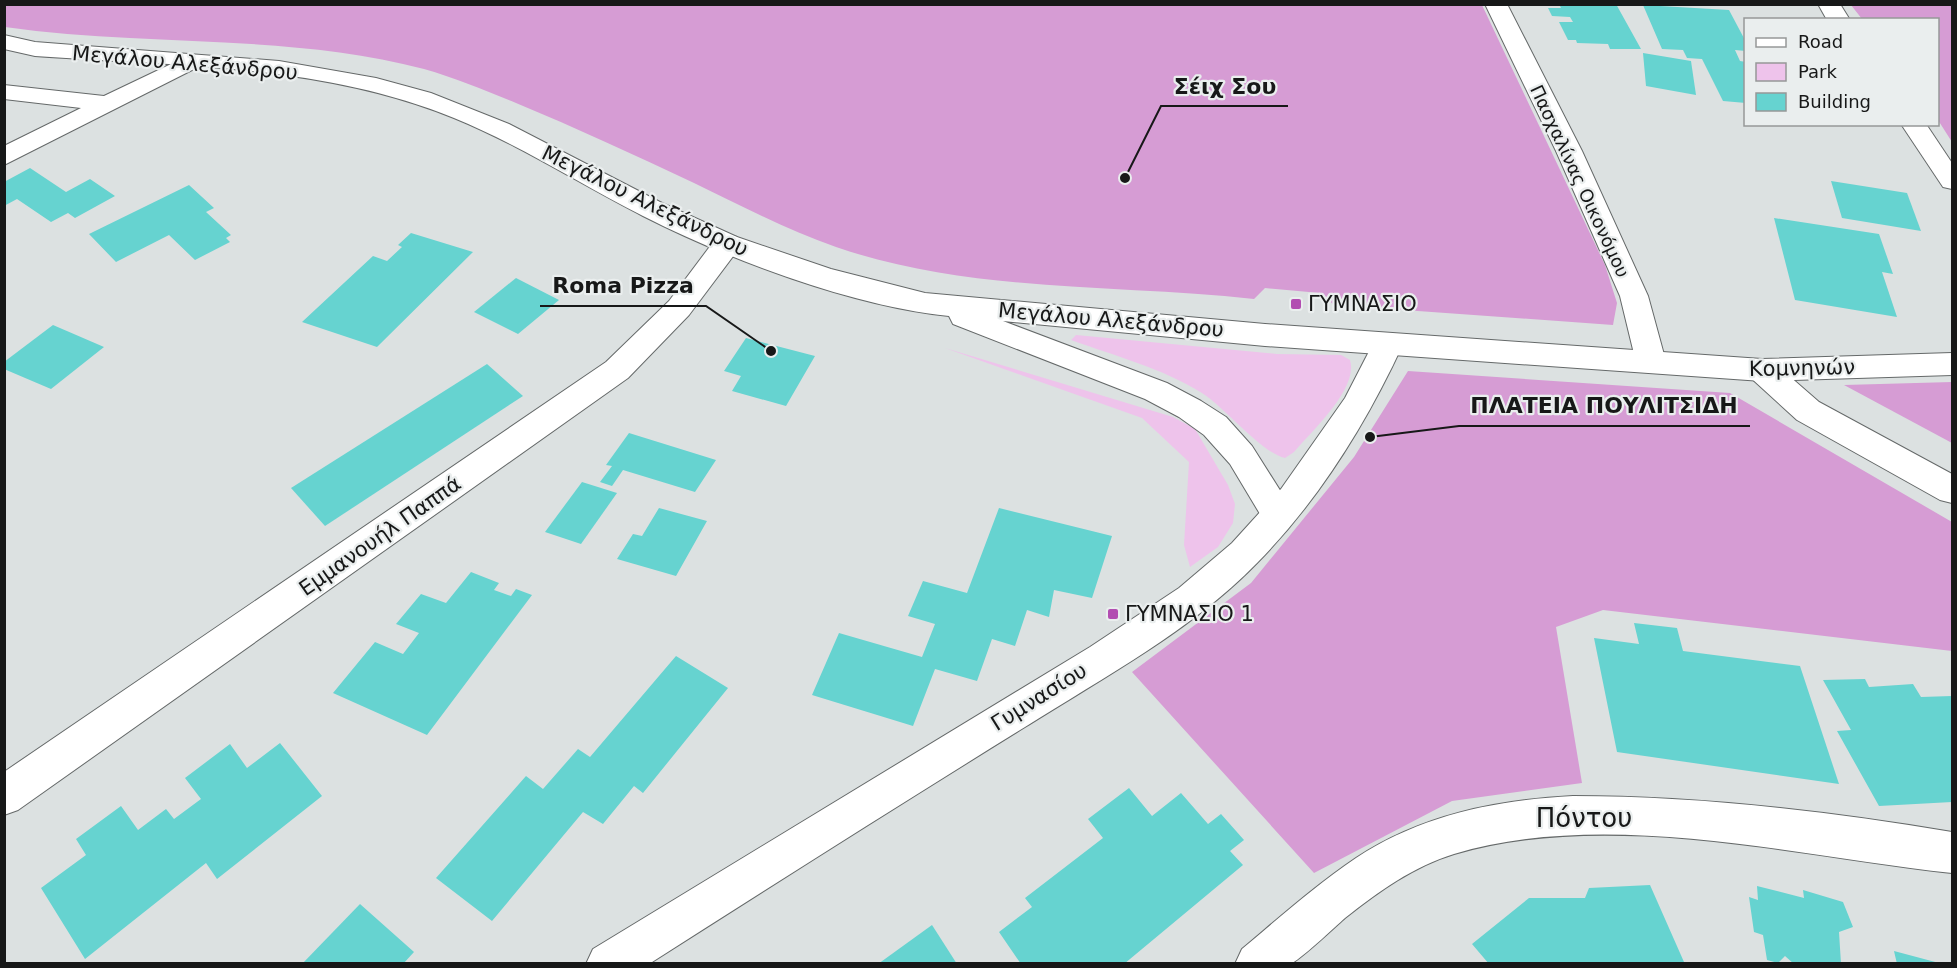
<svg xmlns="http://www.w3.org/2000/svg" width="1957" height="968" viewBox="0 0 1957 968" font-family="'DejaVu Sans',sans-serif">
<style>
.green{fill:#eec3eb}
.forest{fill:#d69cd4}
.building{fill:#66d3d0}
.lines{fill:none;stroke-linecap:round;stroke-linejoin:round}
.minor-casing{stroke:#656969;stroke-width:2}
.major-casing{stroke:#656969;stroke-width:2}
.minor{fill:#fff;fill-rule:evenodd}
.major{fill:#fff;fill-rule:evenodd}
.poi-dot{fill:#b24db1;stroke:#eaeeee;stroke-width:2}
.labels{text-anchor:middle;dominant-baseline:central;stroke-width:4.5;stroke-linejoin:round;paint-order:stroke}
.far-street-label{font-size:18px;fill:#171818;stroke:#eaeeee}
.street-label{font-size:21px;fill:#171818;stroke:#eaeeee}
.poi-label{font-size:21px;fill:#171818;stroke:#eaeeee;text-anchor:start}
.near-street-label{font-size:26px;fill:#171818;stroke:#eaeeee}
.leader{fill:none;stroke:#171818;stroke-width:2}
.callout-dot{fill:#171818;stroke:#eaeeee;stroke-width:2}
.callout-label{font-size:22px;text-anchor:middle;font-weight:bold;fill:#171818;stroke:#eaeeee;stroke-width:4.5;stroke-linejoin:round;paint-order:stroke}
</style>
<rect width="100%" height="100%" fill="#dce1e1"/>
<g class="green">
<path d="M1076,335L1277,354L1341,355L1350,360C1359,388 1311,432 1294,452L1285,458C1260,452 1227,409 1202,393C1162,368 1115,356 1071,340Z"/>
<polygon points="945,348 1173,417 1195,429 1228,485 1235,504 1233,523 1218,547 1190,567 1184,545 1189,462 1142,418"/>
</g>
<g class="forest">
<path d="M5,4L1482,5L1605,265L1617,303L1613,325L1334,305L1320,293L1265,288L1254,299C1115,284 970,293 836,247C787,230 740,205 694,183C635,155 576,128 516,103C486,91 456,78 424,69C288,33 143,47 5,27Z"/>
<polygon points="1851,5 1952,5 1952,142 1938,120 1938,20 1862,19"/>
<polygon points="1408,371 1730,393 1952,522 1952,651 1603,610 1556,627 1582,783 1452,801 1314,873 1132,672 1251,583 1354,457"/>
<polygon points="1952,382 1952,443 1844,385"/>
</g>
<g class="building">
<polygon points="1559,4 1616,4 1641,49 1610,49 1608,44 1577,43 1576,40 1568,40 1559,22 1573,22 1570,17 1552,16 1548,8 1561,8"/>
<polygon points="1643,5 1729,10 1746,42 1746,51 1735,50 1740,61 1746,62 1746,103 1723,101 1702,59 1687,58 1683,50 1662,49"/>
<polygon points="1643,53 1691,61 1696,95 1646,86"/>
<polygon points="30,168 66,192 90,179 115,196 75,218 68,213 51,222 17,199 4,206 4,182"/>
<polygon points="1831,181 1907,193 1921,231 1842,218"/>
<polygon points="189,185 214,208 206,212 231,235 226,238 230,242 195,260 169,235 116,262 89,234"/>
<polygon points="1774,218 1879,234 1893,274 1882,272 1897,317 1795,300"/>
<polygon points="411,233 473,252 377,347 302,322 373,256 387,261 402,247 398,245"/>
<polygon points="516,278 559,300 518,334 474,312"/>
<polygon points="53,325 104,347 51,389 4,369 4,362"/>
<polygon points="746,338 815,356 786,406 732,391 741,376 724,371"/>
<polygon points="487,364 523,396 325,526 291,488"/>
<polygon points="629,433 716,460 695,492 623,470 612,486 600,482 612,466 606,465"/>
<polygon points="582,482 617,493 581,544 545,532"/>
<polygon points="659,508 707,521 676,576 617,559 633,534 642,536"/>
<polygon points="999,508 1112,536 1092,598 1054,590 1049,617 1027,610 1015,646 992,639 977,681 935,669 913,726 812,695 839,633 922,657 935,624 908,616 923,581 967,593"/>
<polygon points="471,572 499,583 494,590 511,596 516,589 532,595 427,735 333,693 375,642 403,654 419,633 396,624 421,594 446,603"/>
<polygon points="1634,623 1677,628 1683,651 1800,666 1839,784 1617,752 1594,638 1639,644"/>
<polygon points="676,656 728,688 643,793 634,786 603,824 583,812 492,921 436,878 526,776 543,789 578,749 590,757"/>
<polygon points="1865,679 1869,687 1913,684 1921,697 1952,696 1952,802 1879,806 1837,731 1851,730 1823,680"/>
<polygon points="280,743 322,796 217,879 206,863 85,959 41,888 86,855 76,839 121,806 138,830 166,809 174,819 201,799 185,778 230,744 247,768"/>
<polygon points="1129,788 1152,816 1181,793 1208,824 1221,814 1244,840 1230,851 1243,865 1124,964 1021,964 999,932 1032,907 1025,898 1103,838 1088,819"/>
<polygon points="1650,885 1684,962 1682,964 1489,964 1472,944 1529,898 1585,898 1589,888"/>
<polygon points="1757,886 1804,898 1803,890 1843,902 1853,927 1839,932 1841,964 1794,964 1785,956 1778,963 1767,960 1763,935 1754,932 1749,897 1758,900"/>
<polygon points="360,904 414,952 403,964 302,964"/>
<polygon points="932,925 957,964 878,964"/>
<polygon points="1894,951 1939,963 1939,964 1897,964"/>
</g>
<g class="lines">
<defs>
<g id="minor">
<polygon points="1485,4 1507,4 1582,151 1648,296 1666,362 1662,370 1651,373 1640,370 1636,362 1620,296 1556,151"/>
<polygon points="1818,4 1840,4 1850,20 1827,20"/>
<polygon points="190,55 198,57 202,62 198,67 4,165 4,146 81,108 4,99 4,85 104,96"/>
<polygon points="1901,124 1926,124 1952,163 1952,189 1943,187"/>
<polygon points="727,235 737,237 741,244 737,251 689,315 628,378 18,810 4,815 4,772 606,362 669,301 717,237"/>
<path d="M1388,333L1399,336L1403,344C1366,424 1319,500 1257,563C1191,631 1104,677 1025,727C899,805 774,884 649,964H586L593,949L1090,647L1179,588L1232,543L1281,489L1345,398L1377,336Z"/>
<polygon points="1762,359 1773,362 1819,402 1952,474 1952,503 1940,500 1797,420 1751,378 1747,370 1751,362"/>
<path d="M1573,796C1699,796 1827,811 1952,832V873C1797,856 1607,808 1454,854C1414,866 1378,892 1345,918C1336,926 1298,962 1290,964C1273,967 1252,964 1235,964L1242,949C1279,918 1316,885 1356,858C1421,815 1496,800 1573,796Z"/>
</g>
<path id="major" d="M4,35L35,42L279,61L376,78L431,93L509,124L660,202L737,237L831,269L925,293L1265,324L1762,359L1952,353V375L1762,381L1265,346L1003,321L1167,383L1201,401L1226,417L1252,446L1295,514L1290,524L1278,528L1266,524L1230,464L1204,435L1179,417L1145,399L953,324L949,316C852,306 730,260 643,216C580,184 520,145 454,118C323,64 174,66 35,56L4,49Z"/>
</defs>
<use href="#minor" class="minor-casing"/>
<use href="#major" class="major-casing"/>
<use href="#minor" class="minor"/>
<use href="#major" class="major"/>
</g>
<g class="poi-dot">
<rect x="1290" y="298" width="12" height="12" rx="3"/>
<rect x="1107" y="608" width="12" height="12" rx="3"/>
</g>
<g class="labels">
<g class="far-street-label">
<text transform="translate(1580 181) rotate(65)">Πασχαλίνας Οικονόμου</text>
</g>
<g class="street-label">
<text transform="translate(185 63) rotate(5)">Μεγάλου Αλεξάνδρου</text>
<text transform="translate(645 201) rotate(26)">Μεγάλου Αλεξάνδρου</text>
<text transform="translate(1111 320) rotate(5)">Μεγάλου Αλεξάνδρου</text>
<text transform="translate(1802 368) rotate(-1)">Κομνηνών</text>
<text transform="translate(380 536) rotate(-35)">Εμμανουήλ Παππά</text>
<text transform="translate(1039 697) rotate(-32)">Γυμνασίου</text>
</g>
<g class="poi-label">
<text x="1308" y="304">ΓΥΜΝΑΣΙΟ</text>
<text x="1125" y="614">ΓΥΜΝΑΣΙΟ 1</text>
</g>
<g class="near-street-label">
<text x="1584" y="818">Πόντου</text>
</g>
</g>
<path class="leader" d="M1125 178L1161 106H1288M771 351L706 306H540M1370 437L1459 426H1750"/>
<g class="callout-dot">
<circle cx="1125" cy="178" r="6"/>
<circle cx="771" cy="351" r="6"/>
<circle cx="1370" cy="437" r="6"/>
</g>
<g class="callout-label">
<text x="1225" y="94">Σέιχ Σου</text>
<text x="623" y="293">Roma Pizza</text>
<text x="1604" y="413">ΠΛΑΤΕΙΑ ΠΟΥΛΙΤΣΙΔΗ</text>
</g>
<rect width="1957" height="968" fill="none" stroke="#171818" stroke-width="12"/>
<rect x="1744" y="18" width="195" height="108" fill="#eaeeee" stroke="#969898" stroke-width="1.5"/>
<rect x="1756" y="38" width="30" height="9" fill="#ffffff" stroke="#969898" stroke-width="1.5"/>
<text x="1798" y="48" font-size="18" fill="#171818">Road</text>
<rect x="1756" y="63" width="30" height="18" fill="#eec3eb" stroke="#969898" stroke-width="1.5"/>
<text x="1798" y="78" font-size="18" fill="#171818">Park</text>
<rect x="1756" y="93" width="30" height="18" fill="#66d3d0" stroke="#969898" stroke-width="1.5"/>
<text x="1798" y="108" font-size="18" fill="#171818">Building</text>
</svg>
